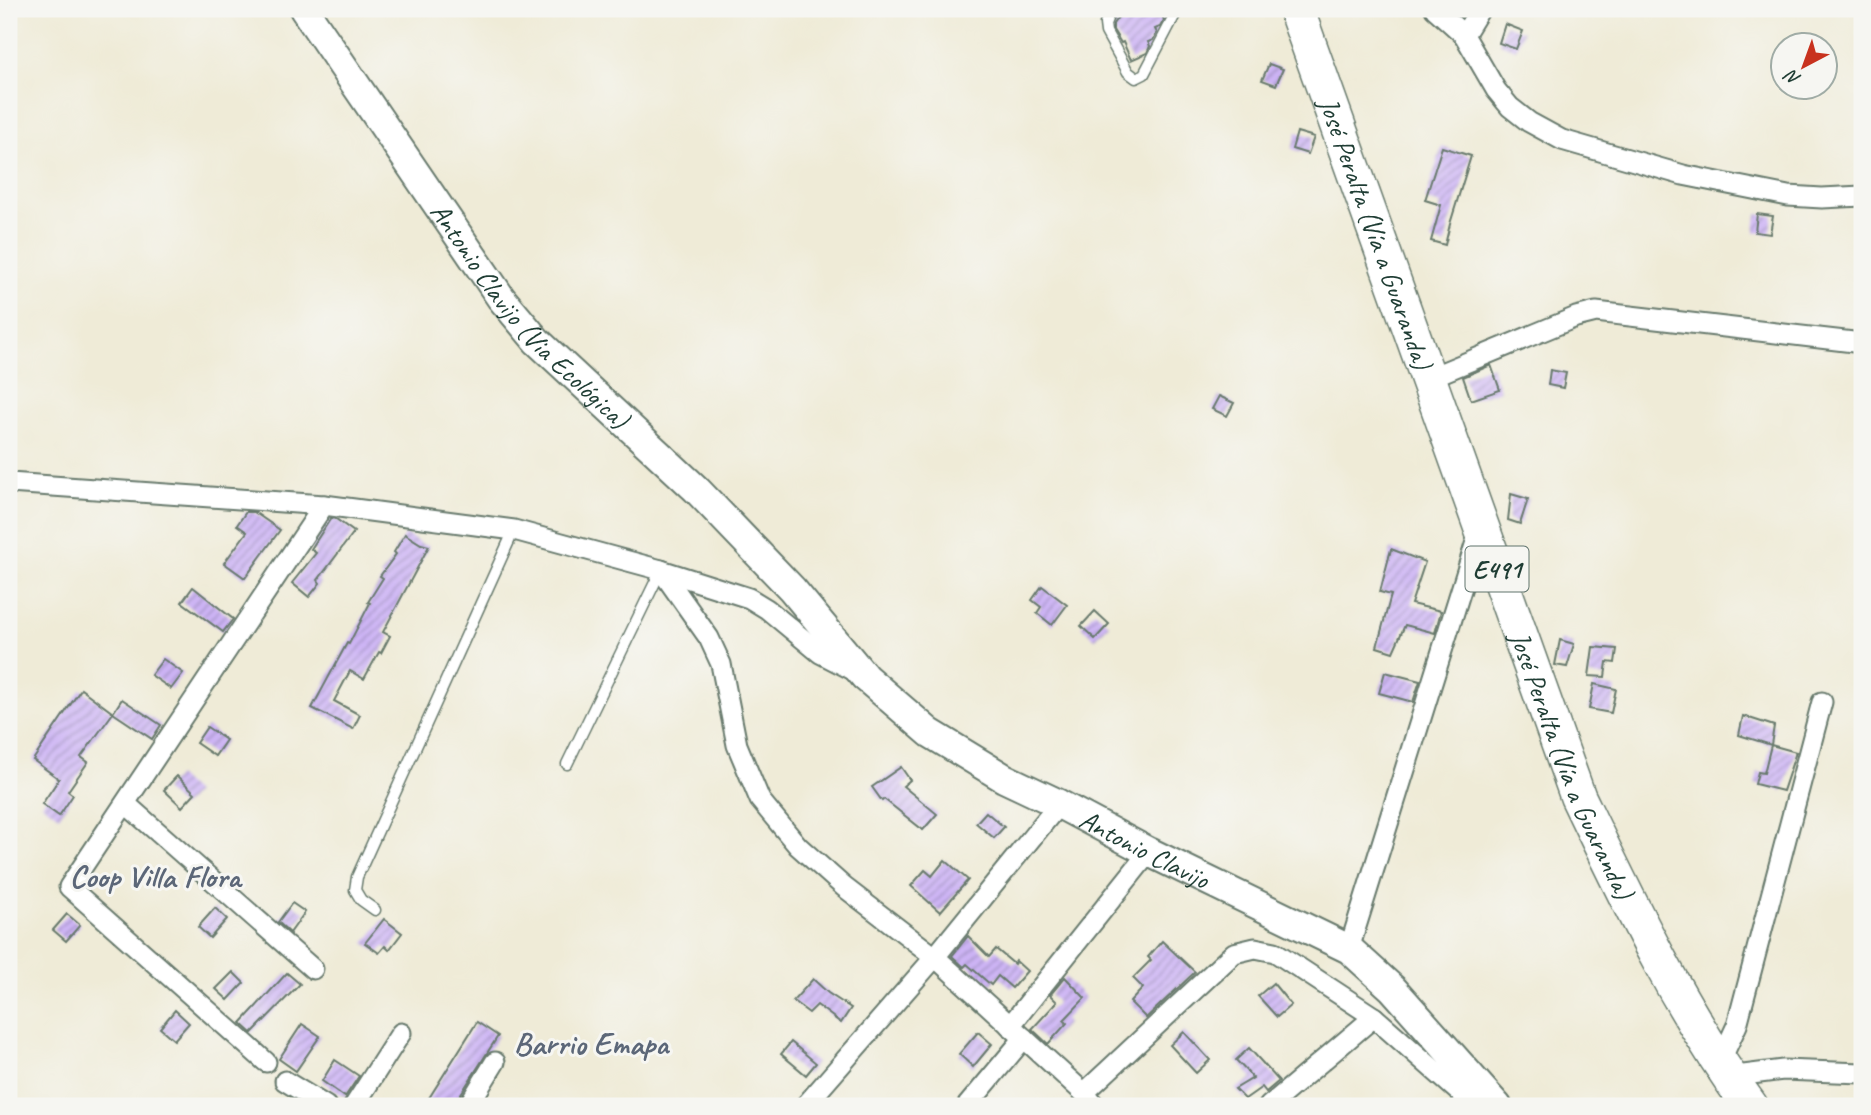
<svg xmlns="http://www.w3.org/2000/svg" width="1871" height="1115" viewBox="0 0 1871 1115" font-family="Caveat,sans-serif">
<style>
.building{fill:url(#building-hatch)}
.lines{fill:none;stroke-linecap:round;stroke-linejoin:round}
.lane-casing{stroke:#687a6d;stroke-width:13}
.street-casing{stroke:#687a6d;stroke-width:23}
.secondary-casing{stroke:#687a6d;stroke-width:32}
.highway-casing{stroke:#687a6d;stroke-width:38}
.lane{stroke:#fff;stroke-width:10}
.street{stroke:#fff;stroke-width:19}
.secondary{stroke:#fff;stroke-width:28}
.highway{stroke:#fff;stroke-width:35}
.labels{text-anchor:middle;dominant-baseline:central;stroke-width:6;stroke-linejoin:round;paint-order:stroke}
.shield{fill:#f6f6f2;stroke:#60746d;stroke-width:2}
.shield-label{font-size:26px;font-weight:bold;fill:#1f3d34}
.street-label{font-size:28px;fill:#1f3d34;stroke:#f6f6f2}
.quarter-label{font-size:32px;font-weight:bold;fill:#5c6778;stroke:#f6f6f2}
</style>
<defs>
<pattern id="building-hatch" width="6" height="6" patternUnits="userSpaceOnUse" patternTransform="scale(1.75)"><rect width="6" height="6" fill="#cdb4f5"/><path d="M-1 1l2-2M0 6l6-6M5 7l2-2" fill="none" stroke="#a694c7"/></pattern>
</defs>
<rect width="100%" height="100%" fill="#f6f6f2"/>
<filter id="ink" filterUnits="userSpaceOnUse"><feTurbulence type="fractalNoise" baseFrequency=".0143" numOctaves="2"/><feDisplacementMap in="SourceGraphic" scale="14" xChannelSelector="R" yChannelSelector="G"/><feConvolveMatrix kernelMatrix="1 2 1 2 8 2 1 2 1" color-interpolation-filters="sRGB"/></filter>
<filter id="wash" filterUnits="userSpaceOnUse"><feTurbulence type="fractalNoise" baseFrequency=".00686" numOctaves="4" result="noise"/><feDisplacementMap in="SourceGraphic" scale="28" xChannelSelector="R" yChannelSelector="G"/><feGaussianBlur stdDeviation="1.57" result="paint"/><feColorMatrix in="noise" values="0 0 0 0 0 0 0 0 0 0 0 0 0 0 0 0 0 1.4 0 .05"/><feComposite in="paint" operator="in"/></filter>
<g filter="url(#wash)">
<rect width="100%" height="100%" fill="#efebd7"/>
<g id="blocks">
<g class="building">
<polygon points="1120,9 1159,9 1164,20 1160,27 1155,29 1157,33 1153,40 1148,42 1150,46 1147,53 1131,60 1123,42 1121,43 1113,30 1113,24 1118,17 1117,14 1122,12"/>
<polygon points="1505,24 1523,31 1516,49 1499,43"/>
<polygon points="1269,64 1283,69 1276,85 1262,80"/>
<polygon points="1297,132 1314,137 1308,154 1292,149"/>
<polygon points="1442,147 1471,156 1450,224 1445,245 1431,241 1441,205 1425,200"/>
<polygon points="1757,214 1773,216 1770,234 1755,232"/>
<polygon points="1491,365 1500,390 1471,400 1463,377"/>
<polygon points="1550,370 1566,373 1563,388 1548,385"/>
<polygon points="1219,396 1234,403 1227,416 1212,409"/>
<polygon points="1511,494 1528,499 1520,524 1508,520"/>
<polygon points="246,512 254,512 280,530 245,578 224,563 247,532 237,525"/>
<polygon points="331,518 336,519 354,532 318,580 320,583 309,597 292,583 316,553 311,549"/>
<polygon points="405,534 421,544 429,546 383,632 390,636 381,653 379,652 364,679 350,671 334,701 360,715 353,729 312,708 347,643 349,644 370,603 368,602 383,578 380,576 396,554 394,552"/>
<polygon points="1391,549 1425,562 1411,604 1441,611 1435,633 1405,625 1393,652 1377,647 1391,595 1380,592"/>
<polygon points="1042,586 1067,605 1052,625 1037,613 1041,607 1032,600"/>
<polygon points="193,587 233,619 223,632 182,602"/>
<polygon points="1095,611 1109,624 1095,639 1081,626"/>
<polygon points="1560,640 1574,644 1567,667 1555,665"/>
<polygon points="1593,647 1617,649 1615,663 1607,662 1605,677 1589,676"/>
<polygon points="163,659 183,673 171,689 151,675"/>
<polygon points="1385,672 1420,681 1413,702 1379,693"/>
<polygon points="1594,684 1616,689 1611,713 1589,709"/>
<polygon points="81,689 113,713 81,757 88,762 68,791 73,795 59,816 42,804 59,779 33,760"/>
<polygon points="122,699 161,725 152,739 113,713"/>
<polygon points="1743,716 1774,726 1771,745 1739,735"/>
<polygon points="207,727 226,740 215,756 196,743"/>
<polygon points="1771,745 1796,752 1783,791 1755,784 1758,772 1764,773"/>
<polygon points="901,767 910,780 903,786 937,814 923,830 884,799 882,801 872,787"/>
<polygon points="177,776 195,793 182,807 164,790"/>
<polygon points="986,812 1004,827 994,838 976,823"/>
<polygon points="945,860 968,880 940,912 911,886 925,870 932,876"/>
<polygon points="292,903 305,912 290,933 278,922"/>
<polygon points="215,908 227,919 210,938 198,927"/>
<polygon points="67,914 80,925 66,941 53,930"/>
<polygon points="384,919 402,933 389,950 385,946 379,953 365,943"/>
<polygon points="968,936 989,957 996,949 1014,964 1016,961 1027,971 1012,988 998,976 991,985 967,964 964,967 952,956"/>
<polygon points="1162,941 1195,972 1146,1018 1130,1002 1143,988 1133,978 1151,960 1148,957"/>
<polygon points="233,972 244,983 228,1000 216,989"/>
<polygon points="287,973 300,984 252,1033 241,1023"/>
<polygon points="1065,977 1085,998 1064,1020 1067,1023 1048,1044 1032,1029 1057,1002 1050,995"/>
<polygon points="813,979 828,993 851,1008 841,1023 817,1005 809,1013 793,1001"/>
<polygon points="1273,983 1291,1005 1277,1017 1258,996"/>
<polygon points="175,1010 189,1023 174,1040 160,1028"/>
<polygon points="477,1022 498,1036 453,1106 424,1106"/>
<polygon points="302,1024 320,1036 296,1071 279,1059"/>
<polygon points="978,1032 992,1044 973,1067 959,1054"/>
<polygon points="1184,1032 1210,1060 1196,1073 1170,1045"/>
<polygon points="791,1042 816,1063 806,1075 781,1054"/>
<polygon points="1249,1048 1279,1081 1266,1092 1262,1087 1245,1099 1235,1089 1253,1078 1236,1060"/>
<polygon points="335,1060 359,1076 345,1097 322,1081"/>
</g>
</g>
</g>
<g filter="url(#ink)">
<use href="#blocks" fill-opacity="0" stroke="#687a6d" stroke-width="2"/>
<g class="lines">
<defs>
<g id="lane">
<polyline points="1111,9 1105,24 1106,32 1128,72 1136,78 1144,74 1178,9"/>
<polyline points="567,764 661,570"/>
<polyline points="375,910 361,900 355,890 357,877 514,530"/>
</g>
<g id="street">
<polyline points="1435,9 1464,35 1496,90 1510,107 1529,122 1562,140 1683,175 1788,196 1822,198 1862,196"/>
<polyline points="1464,35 1480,9"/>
<polyline points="1429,378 1576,317 1596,312 1862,343"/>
<polyline points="9,483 324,505 514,530 661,570 749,598 767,609 820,653 855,671"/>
<polyline points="661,570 709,638 721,664 737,745 760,800 798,846 844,887 935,957 1084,1093 1095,1106"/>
<polyline points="126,804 313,969"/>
<polyline points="1349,949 1480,529"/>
<polyline points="1010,1026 1149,852"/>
<polyline points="266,1062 69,887 324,505"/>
<polyline points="1719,1064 1737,1025 1822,702"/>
<polyline points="1728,1077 1783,1070 1862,1073"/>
<polyline points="285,1081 326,1106"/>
<polyline points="1084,1093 1234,953 1255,948 1275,952 1374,1017 1475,1106"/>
<polyline points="354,1106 401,1033"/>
<polyline points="468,1106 495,1062"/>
<polyline points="805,1106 935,957 1059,804"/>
<polyline points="967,1106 1024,1038"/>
<polyline points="1269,1106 1374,1017"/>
</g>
<g id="secondary">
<path id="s1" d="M304,9L501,298L537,341L696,489L792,589L865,677L930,733L1004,778L1059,804L1149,852L1349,949L1393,989L1497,1106"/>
</g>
<g id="highway">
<path id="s2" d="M1296,9L1578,797C1629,903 1680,1011 1750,1106"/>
</g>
</defs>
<use href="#lane" class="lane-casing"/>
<use href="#street" class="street-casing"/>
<use href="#secondary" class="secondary-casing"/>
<use href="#highway" class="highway-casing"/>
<use href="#lane" class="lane"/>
<use href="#street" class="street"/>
<use href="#secondary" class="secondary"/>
<use href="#highway" class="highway"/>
</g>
</g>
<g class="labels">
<rect class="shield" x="1465.5" y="546.5" width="63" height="45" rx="5"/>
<g class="shield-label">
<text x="1497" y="569">E491</text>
</g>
<g class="street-label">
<text stroke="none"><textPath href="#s2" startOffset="238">José Peralta (Vía a Guaranda)</textPath></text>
<text stroke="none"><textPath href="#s1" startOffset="382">Antonio Clavijo (Via Ecológica)</textPath></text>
<text stroke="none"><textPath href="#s2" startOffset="805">José Peralta (Vía a Guaranda)</textPath></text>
<text stroke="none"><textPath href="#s1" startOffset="1206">Antonio Clavijo</textPath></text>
</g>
<g class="quarter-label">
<text x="155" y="876">Coop Villa Flora</text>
<text x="591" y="1043">Barrio Emapa</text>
</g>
</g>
<rect width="1871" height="1115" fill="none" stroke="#f6f6f2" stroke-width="35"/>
<g transform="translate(1804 66) rotate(221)"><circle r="33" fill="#f6f6f2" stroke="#a0aca6" stroke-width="2"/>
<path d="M0-5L12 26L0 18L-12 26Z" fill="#c8321e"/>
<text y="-10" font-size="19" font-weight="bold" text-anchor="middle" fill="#1f3d34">N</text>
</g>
</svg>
